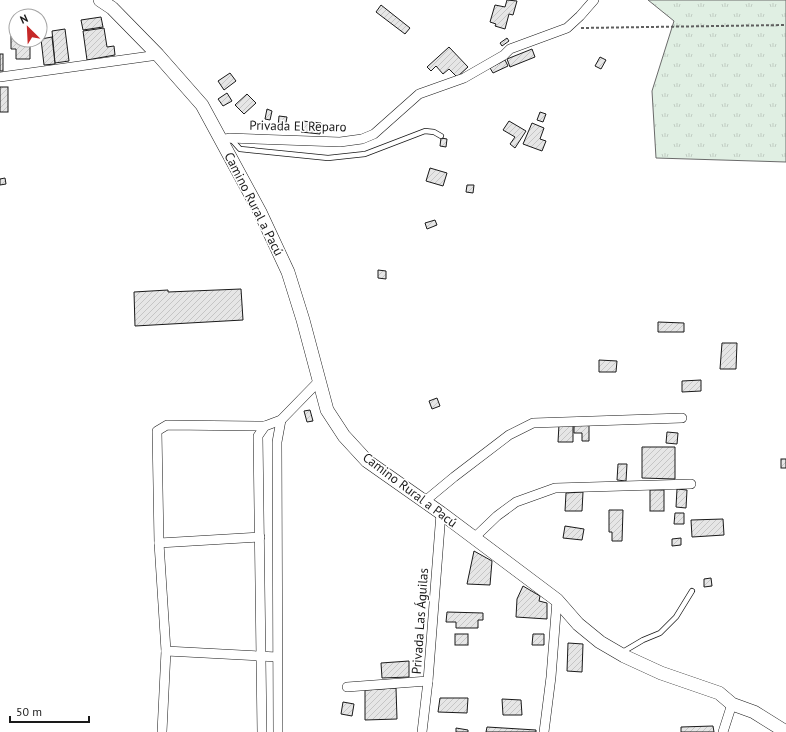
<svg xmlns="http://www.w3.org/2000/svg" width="786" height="732" viewBox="0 0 786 732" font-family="'PT Sans',sans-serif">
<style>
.grass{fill:url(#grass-tufts);stroke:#6a6a6a}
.building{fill:url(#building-hatch);stroke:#1a1a1a}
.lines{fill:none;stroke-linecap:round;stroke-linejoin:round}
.lane-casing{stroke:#1a1a1a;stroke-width:6}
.street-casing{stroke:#1a1a1a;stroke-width:10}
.secondary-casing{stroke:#1a1a1a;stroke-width:14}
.path{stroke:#5f5f5f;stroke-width:2;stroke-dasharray:3 2;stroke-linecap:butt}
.lane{stroke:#fff;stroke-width:4.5}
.street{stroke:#fff;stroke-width:9}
.secondary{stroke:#fff;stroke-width:13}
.labels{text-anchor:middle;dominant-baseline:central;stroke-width:3;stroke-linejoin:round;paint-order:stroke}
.street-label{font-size:13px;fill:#1a1a1a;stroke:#fff}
</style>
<defs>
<pattern id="grass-tufts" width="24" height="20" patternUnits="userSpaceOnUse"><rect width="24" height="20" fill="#e0efe3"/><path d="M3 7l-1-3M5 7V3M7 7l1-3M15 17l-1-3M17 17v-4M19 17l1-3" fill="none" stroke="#c0ccc2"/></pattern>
<pattern id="building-hatch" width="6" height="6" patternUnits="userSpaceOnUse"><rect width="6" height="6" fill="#e6e6e6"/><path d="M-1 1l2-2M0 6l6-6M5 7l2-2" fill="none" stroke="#c5c5c5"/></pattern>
</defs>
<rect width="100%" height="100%" fill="#fff"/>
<polygon class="grass" points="648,0 786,0 786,162 656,158 652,91 674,21"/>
<g class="building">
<polygon points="507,0 517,1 513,15 509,14 505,29 495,26 496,24 490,22 495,5 505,7"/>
<polygon points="381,5 410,28 405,34 376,12"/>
<polygon points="101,17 103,27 83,30 81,20"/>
<polygon points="104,28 107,47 114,46 115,55 87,60 83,31"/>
<polygon points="65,29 69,61 55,63 52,31"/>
<polygon points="11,36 16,36 16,40 30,40 30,59 16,59 16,49 11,49"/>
<polygon points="52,37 55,64 44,65 41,39"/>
<polygon points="507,38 509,41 502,46 500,43"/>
<polygon points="449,47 468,67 457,77 449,69 443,74 436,66 431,71 427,67"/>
<polygon points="532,49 535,57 510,67 507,59"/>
<rect x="0" y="54" width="3" height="17"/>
<polygon points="600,57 606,60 601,69 595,66"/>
<polygon points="505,60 508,66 493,73 490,68"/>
<polygon points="230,73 236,81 224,90 218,81"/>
<rect x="0" y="87" width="8" height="25"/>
<polygon points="227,93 232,101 223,106 218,99"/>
<polygon points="247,94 256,103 244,114 235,105"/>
<polygon points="267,109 272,111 270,120 265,119"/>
<polygon points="540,112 546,114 543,122 537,120"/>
<polygon points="279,116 287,117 285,128 278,127"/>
<polygon points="302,121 321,123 320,134 301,132"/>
<polygon points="509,121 526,131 515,148 510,144 515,137 503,130"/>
<polygon points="532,123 544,128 540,139 546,141 542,151 523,144"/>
<polygon points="441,138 447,139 446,147 440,146"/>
<polygon points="430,168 447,173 443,186 426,181"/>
<polygon points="5,178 6,184 0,185 0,179"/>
<polygon points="467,185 474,185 473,193 466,192"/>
<polygon points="435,220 437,225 427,229 425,223"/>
<polygon points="378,270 386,271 386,279 378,278"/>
<polygon points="241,289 243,320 135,326 134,292 168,290 168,292"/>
<polygon points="658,322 684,323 684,332 658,332"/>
<polygon points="722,343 737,343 736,369 720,369"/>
<polygon points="599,360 617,361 616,372 599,372"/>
<polygon points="701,380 701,391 682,392 682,381"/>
<polygon points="437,398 440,406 432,409 429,401"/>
<polygon points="310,410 313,421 307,422 304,411"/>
<polygon points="574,423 589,423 589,441 582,441 582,433 574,433"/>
<polygon points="559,424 573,424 573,442 558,442"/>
<polygon points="667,432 678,433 677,444 666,443"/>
<polygon points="642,447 675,447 675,479 642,478"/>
<rect x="781" y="459" width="5" height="9"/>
<polygon points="618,464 627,464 626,481 617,480"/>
<polygon points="677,489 687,490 686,508 676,507"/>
<rect x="650" y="490" width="14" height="21"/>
<polygon points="583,492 582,511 565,511 566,493"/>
<polygon points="609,510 623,510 622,541 612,541 612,532 609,532"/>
<polygon points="675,513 684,513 684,524 674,524"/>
<polygon points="723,519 724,535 692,537 691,520"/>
<polygon points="565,526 584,529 582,540 563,538"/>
<polygon points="681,538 681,545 672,546 672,539"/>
<polygon points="474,551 492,561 490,585 467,584"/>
<polygon points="711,578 712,586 704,587 704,579"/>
<polygon points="523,586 540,596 539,601 547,603 547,619 516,617 517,599"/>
<polygon points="447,612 483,613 483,620 478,620 478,628 456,628 456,622 446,622"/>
<rect x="455" y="634" width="13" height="11"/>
<polygon points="533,634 544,634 544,645 532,645"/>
<polygon points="568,643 583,644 582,672 567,671"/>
<polygon points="409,661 409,677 382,678 381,663"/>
<polygon points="396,688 397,719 365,720 365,690"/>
<polygon points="440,698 468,698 467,713 438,712"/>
<polygon points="502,699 521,700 522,715 503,715"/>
<polygon points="343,702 354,704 352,716 341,714"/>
<polygon points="713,726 714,732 681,732 681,727"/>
<polygon points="487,727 536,730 536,732 486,732"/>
<polygon points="456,728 468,730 468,732 456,732"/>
</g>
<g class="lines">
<defs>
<g id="lane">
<polyline points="231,139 240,149 328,158 365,154 425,131 434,132 441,136"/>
<polyline points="621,653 643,640 660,633 676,617 692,591"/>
</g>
<g id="street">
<polyline points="0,77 158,55"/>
<polyline points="221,140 229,138 340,142 362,139 374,134 419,94 464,78 504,55 510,49 567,28 580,16 594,0"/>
<polyline points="425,501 454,477 509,435 533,423 682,418"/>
<polyline points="474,538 497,516 516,502 555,488 691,484"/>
<polyline points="159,543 260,537"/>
<polyline points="166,651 277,657"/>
<polyline points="347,687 428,681"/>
<polyline points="162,732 166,651 159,543 157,431 167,425 265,426"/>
<polyline points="262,732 258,436 265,426 281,420 319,381"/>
<polyline points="278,732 277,442 281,420"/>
<polyline points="422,732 428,681 441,513"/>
<polyline points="544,732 551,677 557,600"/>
<polyline points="723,732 732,704"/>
</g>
<polyline id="secondary" points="100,0 112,8 158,55 202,105 260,212 288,272 303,320 327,410 344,436 367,461 441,513 557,600 578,624 600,642 624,656 661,673 719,693 732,704 754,712 786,732"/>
</defs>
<use href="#lane" class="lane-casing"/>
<use href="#street" class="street-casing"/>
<use href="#secondary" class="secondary-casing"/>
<polyline class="path" points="581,28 786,25"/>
<use href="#lane" class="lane"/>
<use href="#street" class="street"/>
<use href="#secondary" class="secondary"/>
</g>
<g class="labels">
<g class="street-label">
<text transform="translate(298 126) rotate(1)">Privada El Reparo</text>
<text transform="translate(254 204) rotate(63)">Camino Rural a Pacú</text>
<text transform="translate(410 490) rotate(37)">Camino Rural a Pacú</text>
<text transform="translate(420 621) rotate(-86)">Privada Las Águilas</text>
</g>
</g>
<g transform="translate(28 28) rotate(336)"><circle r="19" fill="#ffffff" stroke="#a3a3a3"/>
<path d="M0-3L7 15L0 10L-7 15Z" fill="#c62828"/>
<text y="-6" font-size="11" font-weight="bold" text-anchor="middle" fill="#1a1a1a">N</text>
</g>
<path d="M10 716v6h79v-6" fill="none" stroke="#1a1a1a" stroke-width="2"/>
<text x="16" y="716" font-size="12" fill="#1a1a1a" stroke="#ffffff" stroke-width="3" paint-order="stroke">50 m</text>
</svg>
